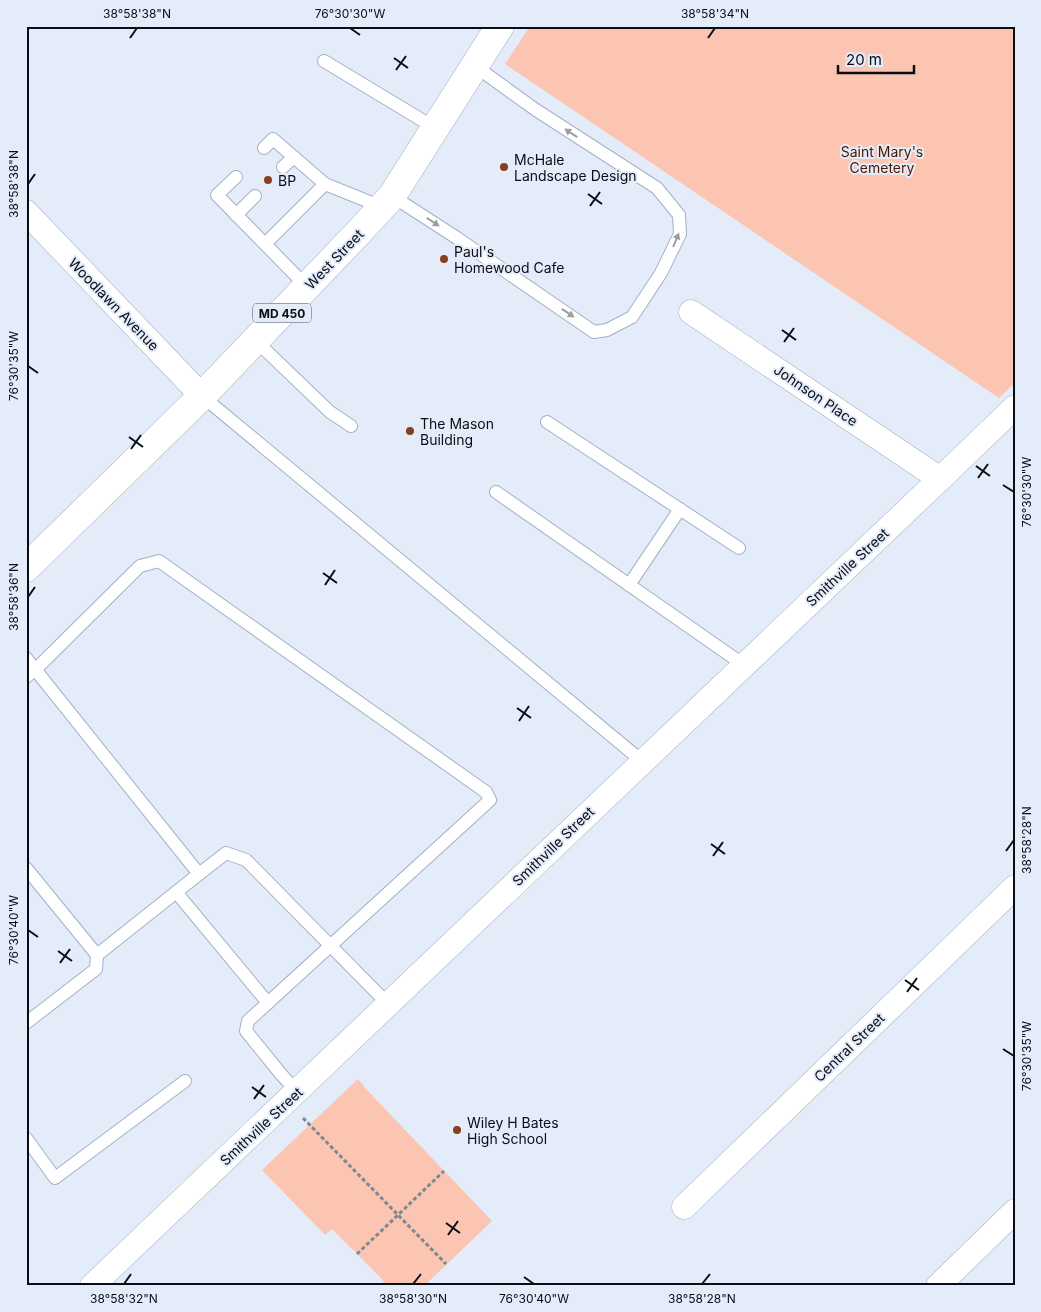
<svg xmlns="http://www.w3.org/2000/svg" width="1041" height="1312" viewBox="0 0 1041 1312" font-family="Inter,sans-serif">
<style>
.green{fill:#fbc5b1}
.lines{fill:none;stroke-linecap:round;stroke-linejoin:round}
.lane-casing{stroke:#a3b0c6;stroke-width:14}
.street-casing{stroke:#a3b0c6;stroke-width:25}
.primary-casing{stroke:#a3b0c6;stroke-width:29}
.path{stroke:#818792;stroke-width:3;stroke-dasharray:4 2.5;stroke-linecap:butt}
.lane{stroke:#fff;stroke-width:12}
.street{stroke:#fff;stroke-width:24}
.primary{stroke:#fff;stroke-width:28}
.oneway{fill:#9d9ea1}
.ticks{fill:none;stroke:#090d15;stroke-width:2}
.poi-dot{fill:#873e21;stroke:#e4ecfa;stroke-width:2}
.labels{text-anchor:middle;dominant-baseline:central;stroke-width:4;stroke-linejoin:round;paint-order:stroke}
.shield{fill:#e4ecfa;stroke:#4b505a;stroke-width:1}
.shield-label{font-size:12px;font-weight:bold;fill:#090d15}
.park-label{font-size:14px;fill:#4d1801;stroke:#e4ecfa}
.poi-label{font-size:14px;fill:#090d15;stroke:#e4ecfa;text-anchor:start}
.street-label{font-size:14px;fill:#090d15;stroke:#e4ecfa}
.neatline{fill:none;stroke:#090d15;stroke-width:2}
.ticks-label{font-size:12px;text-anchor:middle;fill:#090d15}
</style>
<rect width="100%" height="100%" fill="#e4ecfa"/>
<g class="green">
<polygon points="530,26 1015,26 1015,383 999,398 505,64"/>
<polygon points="358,1079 366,1089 492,1221 424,1286 380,1286 384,1281 332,1229 325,1235 262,1170"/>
</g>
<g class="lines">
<defs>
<g id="lane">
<polyline points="324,61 435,128"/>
<polyline points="264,148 273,139 325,184 382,207"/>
<polyline points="283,167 294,157"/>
<polyline points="236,177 217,195 307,287"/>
<polyline points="392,196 457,238 594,332 607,330 632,317 661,273 680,234 679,215 657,188 536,110 475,66"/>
<polyline points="236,215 255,196"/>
<polyline points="265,244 325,184"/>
<polyline points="256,341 330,412 351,426"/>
<polyline points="202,396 642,761"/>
<polyline points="547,422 739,548"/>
<polyline points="496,492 744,665"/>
<polyline points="629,585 680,509"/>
<polyline points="26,658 199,874 226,853 246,860 388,1004"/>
<polyline points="26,677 36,669 140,566 159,561 486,792 490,800 248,1021 246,1031 280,1073 297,1092"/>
<polyline points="26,868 97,955 199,874"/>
<polyline points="176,892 268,1003"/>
<polyline points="26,1023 96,969 97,955"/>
<polyline points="26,1138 55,1178 185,1081"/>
</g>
<g id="street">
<polyline points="26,212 202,396"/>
<polyline points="691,312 940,479"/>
<polyline points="684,1207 1015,887"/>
<polyline points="92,1286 940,479 1015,407"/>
<polyline points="938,1286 1015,1211"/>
</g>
<polyline id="primary" points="26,568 202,396 359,232 392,196 500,26"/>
</defs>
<use href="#lane" class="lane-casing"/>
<use href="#street" class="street-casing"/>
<use href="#primary" class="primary-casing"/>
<g class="path">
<polyline points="303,1118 446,1264"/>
<polyline points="357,1254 444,1171"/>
</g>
<use href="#lane" class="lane"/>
<use href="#street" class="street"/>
<use href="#primary" class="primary"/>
</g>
<defs><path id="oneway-solid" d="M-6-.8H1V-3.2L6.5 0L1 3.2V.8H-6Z" transform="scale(1.25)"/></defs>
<g class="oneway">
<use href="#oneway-solid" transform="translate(571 133) rotate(-147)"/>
<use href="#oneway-solid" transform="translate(433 222) rotate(33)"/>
<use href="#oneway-solid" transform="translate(676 240) rotate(-68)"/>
<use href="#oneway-solid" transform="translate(568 313) rotate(34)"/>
</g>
<path class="ticks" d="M350,28L360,35M130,38L137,28M708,38L715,28M394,58L408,68M396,70L406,56M28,184L35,174M588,194L602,204M590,206L600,192M782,330L796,340M784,342L794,328M28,366L38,373M129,437L143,447M131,449L141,435M976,466L990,476M978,478L988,464M1003,485L1014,492M323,573L337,583M325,585L335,570M28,597L35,587M517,708L531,718M519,721L529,706M711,844L725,854M1006,851L1014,840M713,856L723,842M28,930L38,937M58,951L72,961M60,963L70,949M905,980L919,990M907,992L917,978M1003,1049L1014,1056M252,1087L266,1097M254,1099L264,1085M446,1223L460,1233M448,1235L458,1221M524,1277L534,1284M124,1284L131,1274M413,1284L421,1274M702,1284L710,1274"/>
<g class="poi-dot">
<circle cx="504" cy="167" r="5"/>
<circle cx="268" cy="180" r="5"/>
<circle cx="444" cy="259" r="5"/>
<circle cx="410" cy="431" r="5"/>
<circle cx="457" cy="1130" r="5"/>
</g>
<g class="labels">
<rect class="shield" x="253" y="303.5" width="58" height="19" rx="4"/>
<g class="shield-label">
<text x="282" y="313">MD 450</text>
</g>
<g class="park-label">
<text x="882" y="151">Saint Mary's<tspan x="882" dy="16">Cemetery</tspan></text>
</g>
<g class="poi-label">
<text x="514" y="159">McHale<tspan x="514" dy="16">Landscape Design</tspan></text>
<text x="278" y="180">BP</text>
<text x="454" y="251">Paul's<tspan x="454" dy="16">Homewood Cafe</tspan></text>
<text x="420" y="423">The Mason<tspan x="420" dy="16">Building</tspan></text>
<text x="467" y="1122">Wiley H Bates<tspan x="467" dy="16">High School</tspan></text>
</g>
<g class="street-label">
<text transform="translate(334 259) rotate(-46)">West Street</text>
<text transform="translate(114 304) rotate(46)">Woodlawn Avenue</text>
<text transform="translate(816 395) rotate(34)">Johnson Place</text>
<text transform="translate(847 567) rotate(-43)">Smithville Street</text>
<text transform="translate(553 846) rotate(-44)">Smithville Street</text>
<text transform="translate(849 1047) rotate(-44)">Central Street</text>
<text transform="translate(261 1126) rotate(-43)">Smithville Street</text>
</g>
</g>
<rect width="1041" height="1312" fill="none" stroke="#e4ecfa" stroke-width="55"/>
<path d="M838 65v8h76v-8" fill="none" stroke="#090d15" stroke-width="2.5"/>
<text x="846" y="65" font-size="15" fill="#090d15" stroke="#e4ecfa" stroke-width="4" paint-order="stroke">20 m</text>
<rect x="28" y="28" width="986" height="1256" class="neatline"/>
<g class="ticks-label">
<text x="137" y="18">38°58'38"N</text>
<text x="350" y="18">76°30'30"W</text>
<text x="715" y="18">38°58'34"N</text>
<text transform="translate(14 184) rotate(-90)" y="4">38°58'38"N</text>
<text transform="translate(14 366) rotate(-90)" y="4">76°30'35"W</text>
<text transform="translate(1027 492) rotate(-90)" y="4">76°30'30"W</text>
<text transform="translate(14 597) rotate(-90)" y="4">38°58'36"N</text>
<text transform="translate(1027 840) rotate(-90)" y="4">38°58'28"N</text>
<text transform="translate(14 930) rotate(-90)" y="4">76°30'40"W</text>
<text transform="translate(1027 1056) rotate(-90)" y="4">76°30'35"W</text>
<text x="124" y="1303">38°58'32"N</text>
<text x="413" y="1303">38°58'30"N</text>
<text x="534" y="1303">76°30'40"W</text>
<text x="702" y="1303">38°58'28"N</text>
</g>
</svg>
